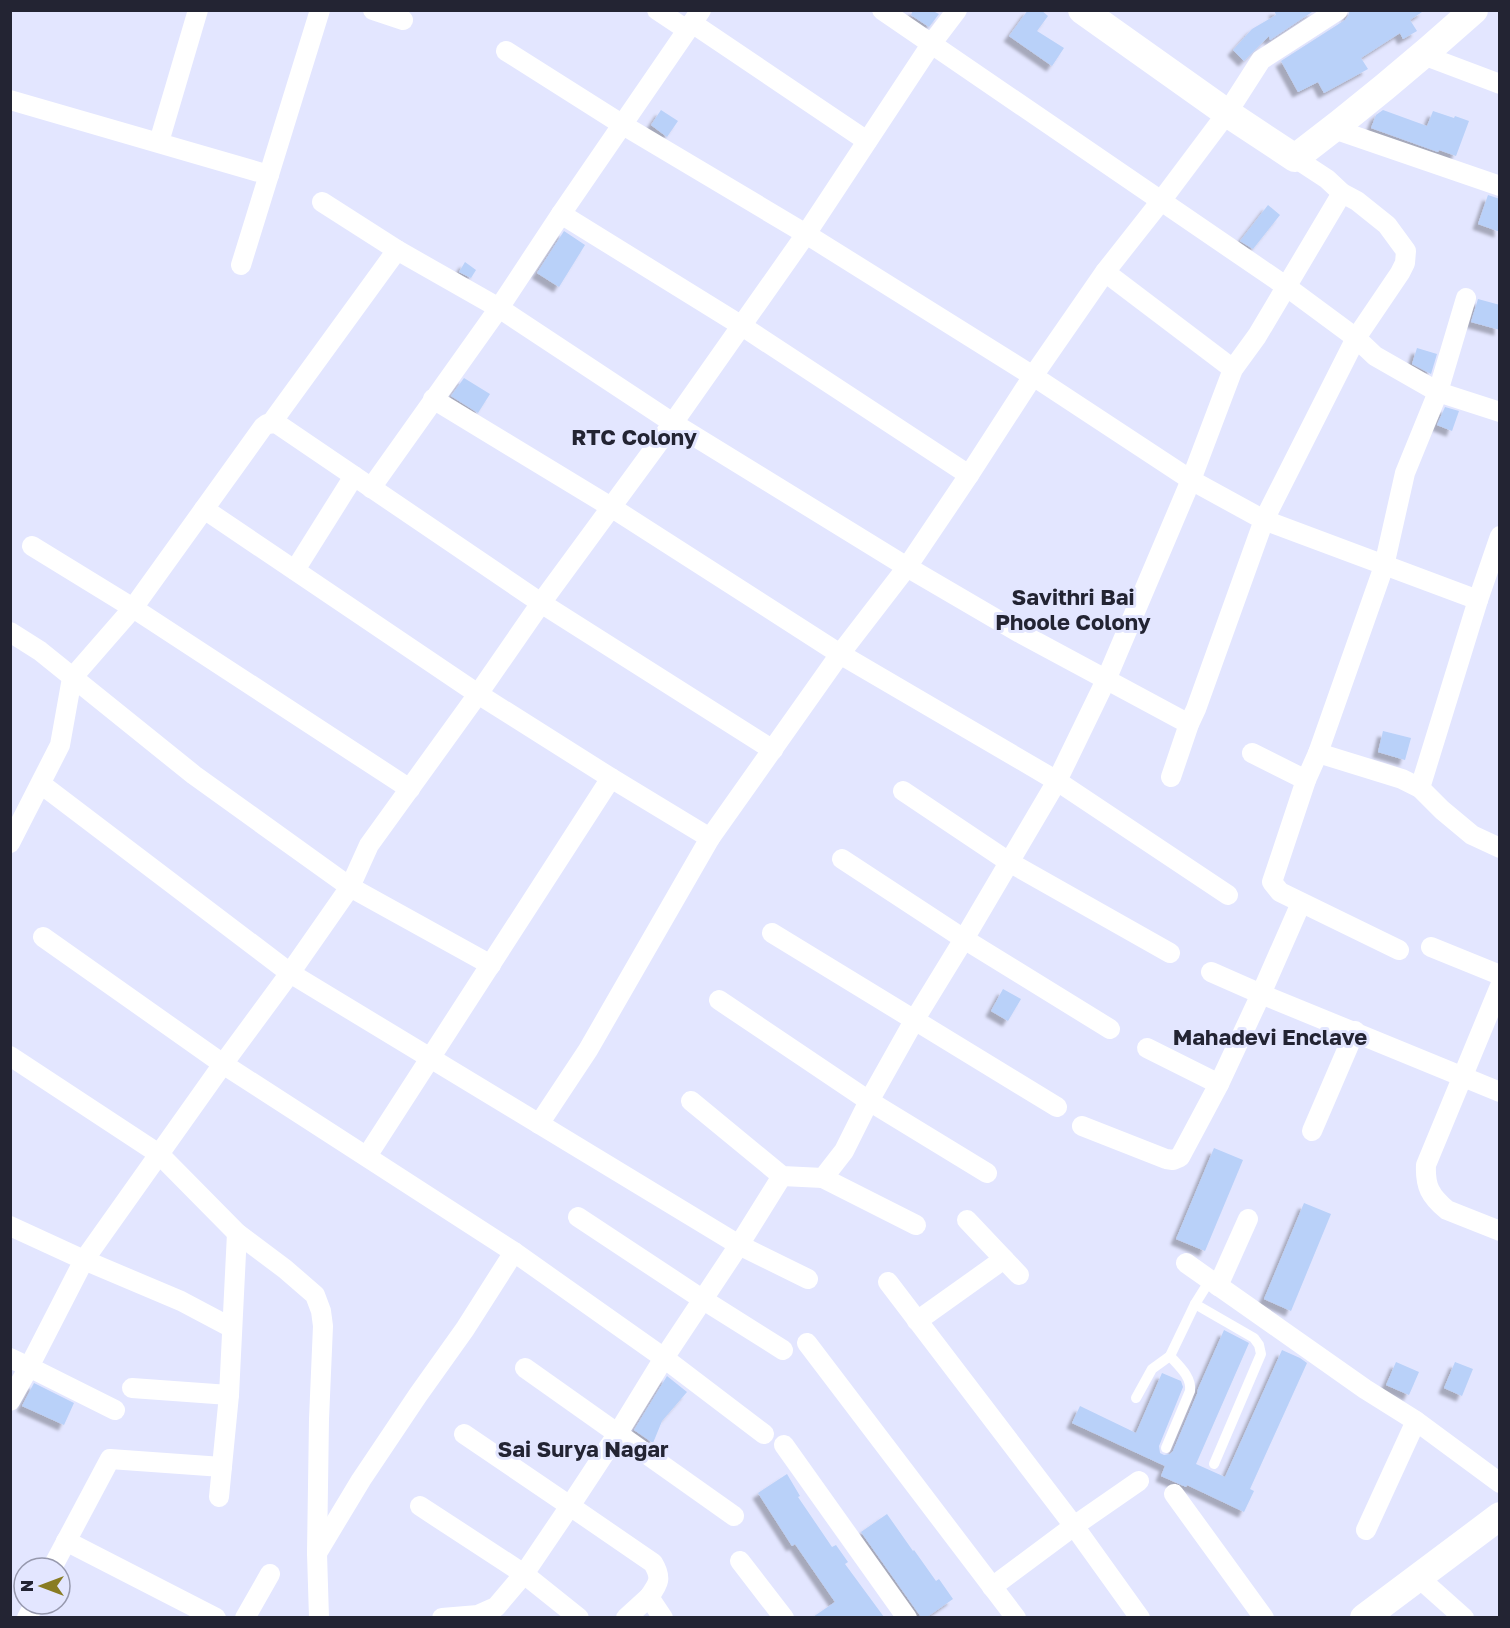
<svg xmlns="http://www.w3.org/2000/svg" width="1510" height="1628" viewBox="0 0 1510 1628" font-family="'Golos Text',sans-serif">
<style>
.building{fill:#b9d1f9;filter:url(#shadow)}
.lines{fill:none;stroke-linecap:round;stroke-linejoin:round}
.lane{stroke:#fff;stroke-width:10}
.street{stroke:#fff;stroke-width:20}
.secondary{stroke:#fff;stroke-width:28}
.labels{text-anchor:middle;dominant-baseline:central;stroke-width:6;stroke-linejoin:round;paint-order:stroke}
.neighbourhood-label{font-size:22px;font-weight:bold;fill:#232433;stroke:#e3e6ff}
</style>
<defs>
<filter id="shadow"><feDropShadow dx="-5.5" dy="5.5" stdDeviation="1.5" flood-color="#0004"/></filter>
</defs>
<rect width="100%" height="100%" fill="#e3e6ff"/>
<g class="building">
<polygon points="913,10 931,10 939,14 929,27 911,15"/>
<polygon points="1028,10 1041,10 1048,16 1037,31 1064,48 1052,66 1009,36"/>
<polygon points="1274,10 1315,10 1270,40 1269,36 1244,61 1233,50 1252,29 1276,15"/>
<polygon points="1350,10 1425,10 1410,20 1417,31 1403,39 1400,33 1361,58 1368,69 1324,93 1318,82 1298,92 1281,61 1345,20 1348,16"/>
<polygon points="661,110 678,121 667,137 651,125"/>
<polygon points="1383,110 1427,126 1433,111 1454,118 1455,116 1469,121 1456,156 1439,150 1438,152 1371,128 1376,115"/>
<polygon points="1488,195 1500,199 1500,232 1478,224"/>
<polygon points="1268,205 1280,215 1253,249 1240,241"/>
<polygon points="564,231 585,245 559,287 537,273"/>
<polygon points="465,262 476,270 471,278 459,272"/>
<polygon points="1478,299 1500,305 1500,330 1471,322"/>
<polygon points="1417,348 1437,354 1431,374 1412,364"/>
<polygon points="464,378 490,394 478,413 451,396"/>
<polygon points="1445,407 1459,411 1452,431 1437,425"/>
<polygon points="1383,731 1411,738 1405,760 1378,752"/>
<polygon points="1003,989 1021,999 1008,1021 991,1011"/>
<polygon points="1214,1148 1243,1160 1205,1251 1176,1239"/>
<polygon points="1304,1203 1331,1214 1291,1311 1264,1299"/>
<polygon points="1224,1330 1249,1343 1196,1464 1225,1477 1282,1350 1300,1358 1307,1363 1250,1489 1254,1491 1244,1512 1187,1485 1186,1487 1161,1476 1165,1466 1072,1423 1080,1406 1136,1433 1162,1373 1181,1381 1183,1387 1159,1446 1160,1453 1164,1455 1170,1454 1173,1451 1197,1394 1198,1389"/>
<polygon points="1396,1362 1419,1372 1409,1395 1386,1385"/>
<polygon points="1455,1362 1473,1369 1462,1396 1444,1388"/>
<polygon points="667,1376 687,1392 662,1421 653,1443 634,1430"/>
<polygon points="34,1383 74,1403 64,1425 22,1406"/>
<polygon points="787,1474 800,1496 798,1497 832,1547 836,1545 848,1562 845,1564 884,1617 813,1617 835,1602 795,1544 792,1546 758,1493"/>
<polygon points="887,1514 913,1551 914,1550 936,1581 939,1579 953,1599 927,1617 921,1617 861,1532"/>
</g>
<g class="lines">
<g class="lane">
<polyline points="1195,1304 1254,1338 1259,1345 1261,1354 1214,1464"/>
<polyline points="1136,1398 1152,1369 1170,1356 1195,1304 1210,1280"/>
<path d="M1166,1448L1190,1391C1192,1377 1179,1366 1170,1356"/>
</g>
<g class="street">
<polyline points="373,10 403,20"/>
<polyline points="657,10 687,30"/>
<polyline points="882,10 1287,287 1356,338 1375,356 1438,392 1500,412"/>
<polyline points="692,23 867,141"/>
<polyline points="506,51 623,125 806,234 1033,376 1191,480 1264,520 1196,709 1189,724 1171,777"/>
<polyline points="1423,55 1500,84"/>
<polyline points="10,100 269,175"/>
<polyline points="1334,129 1500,186"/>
<polyline points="159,142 198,10"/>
<polyline points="1295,158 1327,179 1342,193 1357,201 1387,225 1406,251 1405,263 1400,273 1356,338 1264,520 1478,600"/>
<polyline points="322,202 397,250"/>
<polyline points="561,214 742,326 969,475"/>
<polyline points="241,265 320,10"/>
<polyline points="1105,272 1233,369"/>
<polyline points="433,399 611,507 840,654 1057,781 1228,895"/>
<polyline points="272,422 397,250 499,308 673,423 907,567 1020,633 1189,724"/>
<polyline points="371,488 499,308 561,214 701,10"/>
<polyline points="204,509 478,694 611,778 710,838"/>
<polyline points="32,546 133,608 410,789"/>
<polyline points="295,570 354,476"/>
<polyline points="10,632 40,651 194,775 350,887 491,965"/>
<polyline points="1252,753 1306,780"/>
<polyline points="1318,753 1402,779 1420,788 1442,810 1472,835 1500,848"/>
<polyline points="41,784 290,973 739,1245 808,1279"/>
<polyline points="1420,788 1478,600 1500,536"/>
<polyline points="903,791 1009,862 1170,953"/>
<polyline points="10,843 60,745 72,678 133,608 263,427 267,424 276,423 541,603 773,750"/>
<polyline points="842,859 964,939 1110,1029"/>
<polyline points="772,933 1057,1107"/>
<polyline points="43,937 223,1064 514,1252 664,1358 764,1434"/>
<polyline points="1431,947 1500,975"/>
<polyline points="1399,950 1280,892 1272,882 1306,780 1318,753 1384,566 1405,473 1438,392 1466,298"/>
<polyline points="1211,972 1261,994 1500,1092"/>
<path d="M1500,986L1426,1165C1425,1186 1430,1196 1447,1210L1500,1231"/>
<polyline points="719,1000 869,1101 987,1173"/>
<polyline points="1147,1048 1219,1084"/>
<polyline points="10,1056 159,1154 237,1233 285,1269 315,1295 321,1311 323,1326 319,1419 317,1553 319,1618"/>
<polyline points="691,1101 782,1176 823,1178 844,1151 869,1101 915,1019 964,939 1057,781 1106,680 1191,480 1233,369 1257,336 1342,193"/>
<polyline points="539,1124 588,1050 710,838 840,654 907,567 969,475 1033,376 1105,272 1161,201 1227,113 1261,60 1338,10"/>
<polyline points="1082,1126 1166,1159 1173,1160 1180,1157 1219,1084 1261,994 1301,903"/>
<polyline points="1312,1131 1355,1031"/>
<polyline points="367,1156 611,778"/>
<polyline points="823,1178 916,1225"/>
<polyline points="578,1217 702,1299 783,1350"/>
<polyline points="967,1220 1019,1275"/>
<polyline points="10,1226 84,1260 181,1301 232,1328"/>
<polyline points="1186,1263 1365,1389 1416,1421 1500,1483"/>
<polyline points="888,1282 1074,1526 1140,1618"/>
<polyline points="1218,1286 1248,1219"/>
<polyline points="917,1321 1004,1259"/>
<polyline points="807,1343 1016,1618"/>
<polyline points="10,1358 29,1367 10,1401"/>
<polyline points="525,1368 734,1516"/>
<polyline points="132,1388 229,1395"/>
<polyline points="115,1410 29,1367 84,1260 223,1064 290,973 350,887 369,845 478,694 541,603 673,423 806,234 932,43 957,10"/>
<polyline points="784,1445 907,1618"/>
<polyline points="1174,1494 1264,1618"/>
<polyline points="219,1497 229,1395 237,1233"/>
<polyline points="420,1506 524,1574 579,1618"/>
<polyline points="1366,1530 1416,1421"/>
<polyline points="66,1541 216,1618"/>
<polyline points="317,1553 361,1480 418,1395 465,1329 514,1252"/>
<polyline points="740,1561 784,1618"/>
<polyline points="52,1568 110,1459 222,1467"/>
<polyline points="1418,1577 1464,1618"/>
<polyline points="992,1587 1074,1526 1139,1481"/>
<polyline points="27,1618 34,1604"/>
<polyline points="245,1618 270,1574"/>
<polyline points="442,1618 478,1615 496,1607 524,1574 570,1506 464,1434"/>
<polyline points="626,1618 649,1597"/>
<path d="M663,1618L649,1597C659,1583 662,1578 653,1563L570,1506L618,1433L664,1358L739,1245L782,1176"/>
</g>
<g class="secondary">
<path d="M1082,10L1227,113L1295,158C1357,111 1416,62 1474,10"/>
<polyline points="1364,1618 1500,1516"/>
</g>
</g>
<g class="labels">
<g class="neighbourhood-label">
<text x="634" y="436">RTC Colony</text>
<text x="1073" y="596">Savithri Bai<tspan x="1073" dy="25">Phoole Colony</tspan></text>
<text x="1270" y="1036">Mahadevi Enclave</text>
<text x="583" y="1448">Sai Surya Nagar</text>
</g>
</g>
<rect width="1510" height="1628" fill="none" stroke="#232433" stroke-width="24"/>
<g transform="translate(42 1586) rotate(270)"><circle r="28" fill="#e3e6ff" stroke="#9698ad" stroke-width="1.5"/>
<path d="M0-4.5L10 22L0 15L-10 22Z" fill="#897c22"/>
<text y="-9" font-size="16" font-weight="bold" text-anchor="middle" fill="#232433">N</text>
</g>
</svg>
